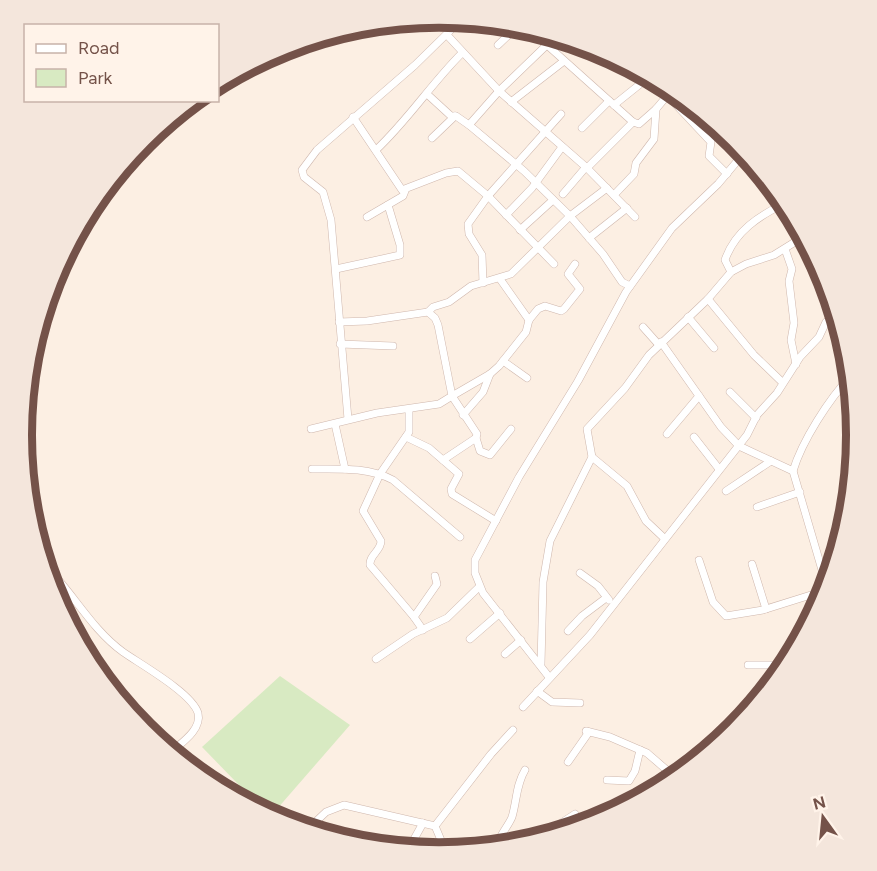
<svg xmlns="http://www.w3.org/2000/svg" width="877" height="871" viewBox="0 0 877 871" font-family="Figtree,sans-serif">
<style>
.green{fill:#d8eac2}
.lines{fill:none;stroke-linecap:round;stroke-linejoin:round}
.street-casing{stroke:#cfb7ad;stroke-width:8}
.street{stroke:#fff;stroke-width:7}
.rim{fill:none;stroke:#745249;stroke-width:8}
</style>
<rect width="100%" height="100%" fill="#fcefe3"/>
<polygon class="green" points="280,676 350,725 270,817 202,747"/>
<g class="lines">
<defs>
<g id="street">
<polyline points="528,28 633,122 639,124 656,109"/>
<polyline points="447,35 499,91 587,168 635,217"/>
<polyline points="555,37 499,91 469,125 524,171 570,216 603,254 622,282 630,286"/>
<polyline points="498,45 518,26"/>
<polyline points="651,78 711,142 709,156 727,174"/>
<polyline points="427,94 451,116 456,116 469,125"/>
<polyline points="511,102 564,61"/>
<polyline points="614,105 649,77"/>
<polyline points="353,117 402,190 446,173 458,171 488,196 554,264"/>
<polyline points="582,128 609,101"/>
<polyline points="432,138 455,116"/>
<path d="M376,150C408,120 431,84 462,53"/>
<polyline points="587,168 633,122"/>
<polyline points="768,187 771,185"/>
<polyline points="563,194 586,167"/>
<polyline points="614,195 634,174 636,163 654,139 656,109 672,90"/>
<polyline points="506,215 532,188 562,147"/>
<polyline points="367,217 403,196 405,191"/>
<polyline points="520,230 553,200"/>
<polyline points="589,238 627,208"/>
<polyline points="785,249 792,269 789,281 794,323 791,340 796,364"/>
<polyline points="336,269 400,255 400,245 388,205"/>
<path d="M731,272L725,260C735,231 759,216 785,203"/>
<polyline points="500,279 529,320"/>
<polyline points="483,283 482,255 469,234 468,224 488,196 561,114"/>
<polyline points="708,299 754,355 782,382"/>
<polyline points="428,312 433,307 449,302 471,286 511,274 570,216 607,188"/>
<polyline points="688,317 714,348"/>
<polyline points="643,327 659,345"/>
<polyline points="661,342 721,427 739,446 793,471 827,587"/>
<polyline points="340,344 393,346"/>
<polyline points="503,361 527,378"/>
<polyline points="730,392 756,418"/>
<path d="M409,409V432L380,474L363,511L381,541C381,551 369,555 370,565L414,617"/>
<polyline points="463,415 483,392 490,374"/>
<polyline points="348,419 331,220 323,192 304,177 302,170 317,150 415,65 461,20"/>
<polyline points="335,424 345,469"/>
<polyline points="311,429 377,413 439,404 452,396 438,325 435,318 428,312 367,321 339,322"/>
<polyline points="667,434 699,396"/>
<polyline points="406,437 429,448 459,474 451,489 452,494 496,521"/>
<polyline points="694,437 719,469"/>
<polyline points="476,438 480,451 490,455 511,429"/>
<polyline points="443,460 476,438 477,434 452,396 490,374 499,366 526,332 529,320 538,309 545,306 561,311 564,309 580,289 568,274 575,264"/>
<path d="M312,469C339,469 368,467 393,480L460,537"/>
<path d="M793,471C802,441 829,399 850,377"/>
<polyline points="726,491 771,461"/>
<polyline points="757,507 800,492"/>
<polyline points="839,532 844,531"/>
<polyline points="664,538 646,521 627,486 592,457 587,429 625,388 649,355 708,299 731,272 746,264 774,255 803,237"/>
<polyline points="699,560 713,602 726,616 763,610 814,594 822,600"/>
<path d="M43,563C72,591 91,629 123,652C140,664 192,693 198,713C202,730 181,743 170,753"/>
<polyline points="752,564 766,609"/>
<polyline points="580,573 598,586 609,600"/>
<polyline points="423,630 414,617 437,584 435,576"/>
<polyline points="568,631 582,616 606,598"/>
<polyline points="470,639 500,613"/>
<polyline points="505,654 521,640"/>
<polyline points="376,659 413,634 447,618 479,587"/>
<polyline points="541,664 543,582 550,541 592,457"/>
<polyline points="748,665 787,665"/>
<polyline points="549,677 483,593 475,573 475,560 519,477 578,381 626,292 672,228 718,184 744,153"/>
<polyline points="762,686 763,695"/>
<polyline points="537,691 552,702 580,703"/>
<polyline points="523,707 590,635 747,435 757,415 777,393 800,357 819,337 826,322 836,315"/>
<polyline points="586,731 610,737 647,753 676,778"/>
<polyline points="702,756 716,735 734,730"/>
<polyline points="568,762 589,732"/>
<polyline points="607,780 629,781 635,771 640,750"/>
<polyline points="435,826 491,754 513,730"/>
<polyline points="307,830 326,812 344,805 435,826 446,852"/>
<polyline points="535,840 575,814"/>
<path d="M498,847C498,836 508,827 512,817C517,800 516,785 525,770"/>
<polyline points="408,850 423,823"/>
</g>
</defs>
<use href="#street" class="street-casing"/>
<use href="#street" class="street"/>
</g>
<path d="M0 0H877V871H0ZM32 435a407 407 0 1 1 814 0a407 407 0 1 1-814 0Z" fill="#f4e6dc" fill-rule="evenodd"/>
<path class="rim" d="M32 435a407 407 0 1 1 814 0a407 407 0 1 1-814 0Z"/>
<rect x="24" y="24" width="195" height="78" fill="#fff3e9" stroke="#c7b3a9" stroke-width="1.5"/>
<rect x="36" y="44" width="30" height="9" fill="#ffffff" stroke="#c7b3a9" stroke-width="1.5"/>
<text x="78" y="54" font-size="18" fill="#745249">Road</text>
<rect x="36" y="69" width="30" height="18" fill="#d8eac2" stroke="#c7b3a9" stroke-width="1.5"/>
<text x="78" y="84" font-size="18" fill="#745249">Park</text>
<g transform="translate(823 817) rotate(345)" stroke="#fff3e9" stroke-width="4.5" paint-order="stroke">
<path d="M0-4.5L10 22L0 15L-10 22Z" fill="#745249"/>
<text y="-9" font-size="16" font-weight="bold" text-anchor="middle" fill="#745249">N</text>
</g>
</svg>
